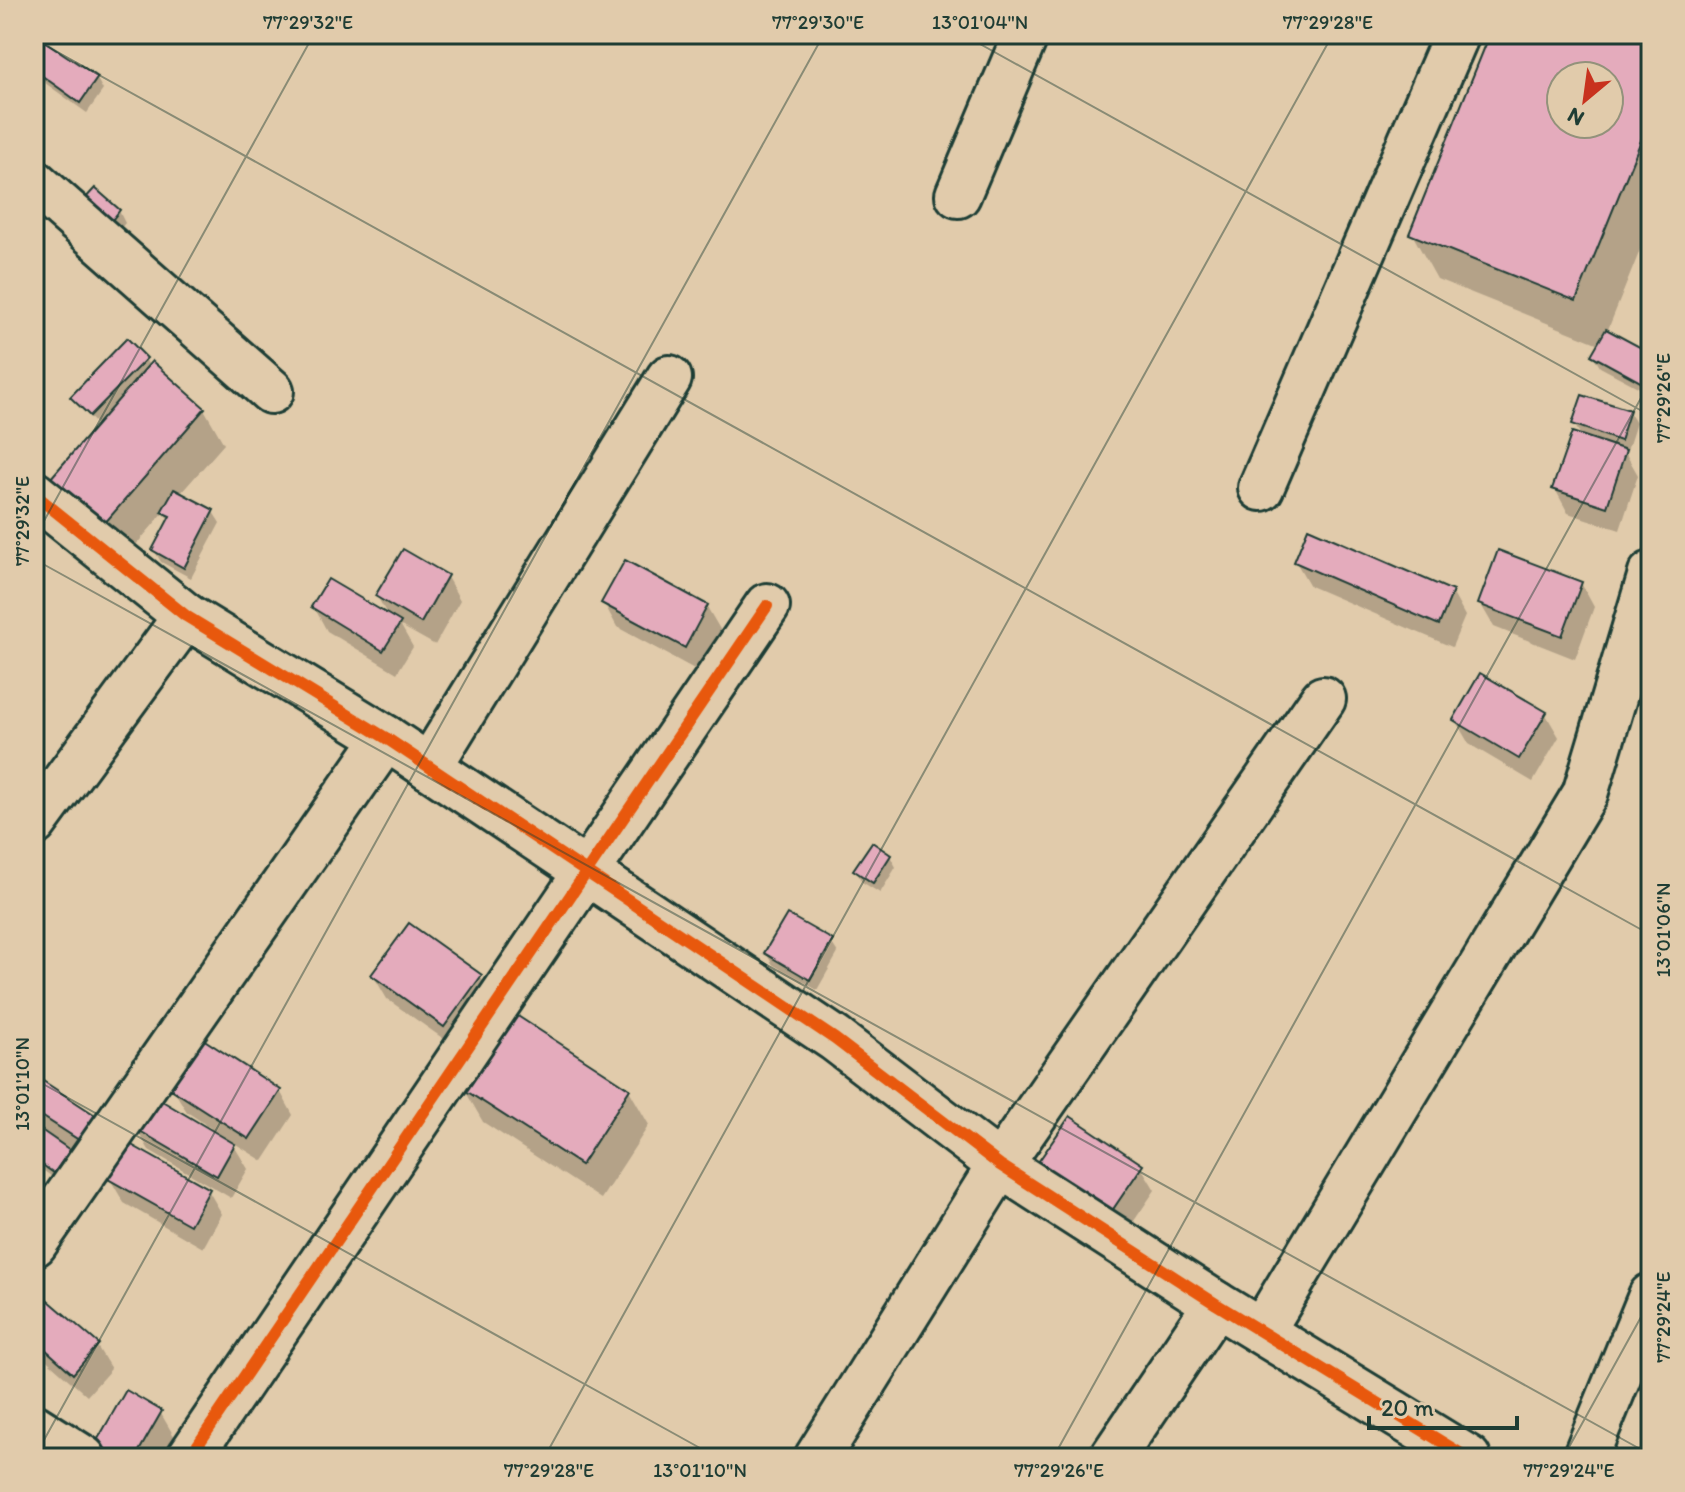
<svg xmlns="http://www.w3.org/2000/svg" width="1685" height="1492" viewBox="0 0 1685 1492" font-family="Itim,sans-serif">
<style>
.shadow{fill:#0003;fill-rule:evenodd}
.building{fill:#e4abbc;stroke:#1f3d34;stroke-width:2;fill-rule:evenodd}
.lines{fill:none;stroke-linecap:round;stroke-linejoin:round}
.street-casing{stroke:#1f3d34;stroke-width:50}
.street{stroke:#e1cbab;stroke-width:44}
.cycleway-casing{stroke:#e1cbab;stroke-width:17}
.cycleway{stroke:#e8590c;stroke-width:12}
.ticks{fill:none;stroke:#1f3d34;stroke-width:2;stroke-opacity:0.45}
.neatline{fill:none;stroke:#1f3d34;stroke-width:3}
.ticks-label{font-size:20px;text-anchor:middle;fill:#1f3d34}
</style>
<rect width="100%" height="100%" fill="#e1cbab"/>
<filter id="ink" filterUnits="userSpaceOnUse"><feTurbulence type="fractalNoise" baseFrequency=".0125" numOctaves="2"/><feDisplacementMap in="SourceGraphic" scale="16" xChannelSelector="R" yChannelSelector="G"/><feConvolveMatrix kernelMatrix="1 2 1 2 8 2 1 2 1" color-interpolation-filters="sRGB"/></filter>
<g filter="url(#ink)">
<g class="shadow">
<polygon points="34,34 97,79 103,90 87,113 34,75"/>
<path d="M1492,34H1622L1651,46V223L1607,332L1651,356V394L1600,367L1593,355L1599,344L1437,279L1412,234ZM1561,76H1609V124H1561Z"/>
<polygon points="119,211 125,223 116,234 92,213"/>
<polygon points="145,359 150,367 204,409 224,444 180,494 213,512 220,523 191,578 161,562 154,550 169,521 164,512 118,566 66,521 98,426 72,398"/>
<polygon points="1629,412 1636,423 1626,454 1638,475 1620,530 1568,513 1555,489 1582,437 1574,424"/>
<polygon points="1296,562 1452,592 1465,616 1452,647 1310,586"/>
<polygon points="447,577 460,600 435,645 401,626 413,647 397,673 327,631 314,607 389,618 377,596"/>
<polygon points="1581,583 1594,607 1575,659 1494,627 1480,603"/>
<polygon points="604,603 707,607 721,631 698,671 617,627"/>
<polygon points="34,687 41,699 34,708"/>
<polygon points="1545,713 1559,737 1533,782 1469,744 1455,720"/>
<polygon points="890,856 896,867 880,893 862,882 856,870"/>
<polygon points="831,942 838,953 817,990 773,965 766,953"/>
<polygon points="373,975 480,976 494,1000 458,1049 387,999"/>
<polygon points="34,1043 39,1053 34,1061"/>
<polygon points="34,1078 93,1116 107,1140 93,1163 65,1145 75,1162 61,1183 34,1164"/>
<polygon points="463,1087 629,1090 649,1125 601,1199 483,1122"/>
<polygon points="173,1089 280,1091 293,1115 263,1161 231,1141 248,1169 231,1198 149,1150 135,1127 209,1131 211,1128 187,1112"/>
<polygon points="1141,1167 1155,1190 1119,1243 1048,1195"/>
<polygon points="110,1179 208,1190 222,1214 203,1248 124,1203"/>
<polygon points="34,1291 97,1346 111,1369 87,1396 34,1349"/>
<polygon points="160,1412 174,1436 162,1458 98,1458"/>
</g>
<g class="building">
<polygon points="34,34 98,77 80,103 34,70"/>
<path d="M1490,34H1627L1651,44V116L1576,301L1409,234ZM1561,76H1609V124H1561Z"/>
<polygon points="95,188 120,210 109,224 83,201"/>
<polygon points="1606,329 1651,353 1651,371 1644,384 1591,355"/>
<polygon points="127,338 147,358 90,416 70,397"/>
<polygon points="152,361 205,408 97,532 44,486"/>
<polygon points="1582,395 1630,410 1620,441 1572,424"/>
<polygon points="1572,432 1626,450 1607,507 1552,489"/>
<polygon points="174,489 214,510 184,568 152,550 170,516 161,512"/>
<polygon points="1308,528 1453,591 1439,625 1294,562"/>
<polygon points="403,549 448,575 421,623 375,596"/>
<polygon points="1498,550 1582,582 1562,636 1478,604"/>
<polygon points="625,560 708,605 685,648 601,603"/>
<polygon points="328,579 401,622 383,651 311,607"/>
<polygon points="1480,673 1547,712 1519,759 1453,720"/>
<polygon points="872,842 891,855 873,883 853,870"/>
<polygon points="787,914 833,940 810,980 764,953"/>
<polygon points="409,923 482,975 444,1027 371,975"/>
<polygon points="510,1011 630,1089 581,1165 460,1087"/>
<polygon points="203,1039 281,1090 249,1139 171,1089"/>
<polygon points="34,1075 95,1115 79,1140 34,1111"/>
<polygon points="152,1095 235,1144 217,1176 133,1127"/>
<polygon points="1070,1116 1143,1165 1105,1221 1032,1171"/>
<polygon points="34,1125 70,1150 54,1173 34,1159"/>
<polygon points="128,1143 210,1189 190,1225 108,1179"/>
<polygon points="34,1288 99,1344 73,1374 34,1339"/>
<polygon points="126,1390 162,1411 135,1458 105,1458 91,1451"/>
</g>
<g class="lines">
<defs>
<g id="street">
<polyline points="34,182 271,391"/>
<polyline points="958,195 1026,34"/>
<polyline points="1261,488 1457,34"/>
<polyline points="34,494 186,616 386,738 588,873 835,1039 1000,1165 1216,1304 1468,1458"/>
<polyline points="429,767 669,378"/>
<polyline points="34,823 186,616"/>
<polyline points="34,1244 386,738"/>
<polyline points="1262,1331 1585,794 1651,574"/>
<polyline points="34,1427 83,1458"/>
<polyline points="189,1458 767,606"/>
<polyline points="817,1458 1000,1165 1323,699"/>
<polyline points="1112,1458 1216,1304"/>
<polyline points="1585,1458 1651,1296"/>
</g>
</defs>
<use href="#street" class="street-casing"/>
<use href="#street" class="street"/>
<defs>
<g id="cycleway">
<polyline points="34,494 186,616 386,738 588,873 835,1039 1000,1165 1216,1304 1468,1458"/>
<polyline points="189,1458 767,606"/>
</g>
</defs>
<use href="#cycleway" class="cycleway-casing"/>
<use href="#cycleway" class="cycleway"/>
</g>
</g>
<path class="ticks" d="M962,34L1651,416M34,39L1651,935M34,539L314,34M34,559L1651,1455M34,1079L718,1458M34,1458L824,34M544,1458L1333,34M1053,1458L1651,380M1563,1458L1651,1299"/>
<rect width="1685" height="1492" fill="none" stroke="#e1cbab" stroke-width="88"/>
<g transform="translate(1585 100) rotate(209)"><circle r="38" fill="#e1cbab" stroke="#93927b" stroke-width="2"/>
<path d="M0-6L14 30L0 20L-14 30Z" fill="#c8321e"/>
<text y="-12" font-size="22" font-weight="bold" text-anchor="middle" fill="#1f3d34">N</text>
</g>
<path d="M1369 1416v12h148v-12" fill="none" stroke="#1f3d34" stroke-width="4"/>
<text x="1381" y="1416" font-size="24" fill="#1f3d34" stroke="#e1cbab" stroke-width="6" paint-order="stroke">20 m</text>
<rect x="44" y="44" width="1597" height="1404" class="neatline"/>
<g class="ticks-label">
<text x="308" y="29">77°29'32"E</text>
<text x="818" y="29">77°29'30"E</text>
<text x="980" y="29">13°01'04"N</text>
<text x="1328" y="29">77°29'28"E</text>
<text transform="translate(1663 398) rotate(-90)" y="7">77°29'26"E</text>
<text transform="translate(22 521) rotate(-90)" y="7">77°29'32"E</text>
<text transform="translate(1663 930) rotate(-90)" y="7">13°01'06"N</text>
<text transform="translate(22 1084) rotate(-90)" y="7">13°01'10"N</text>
<text transform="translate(1663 1317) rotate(-90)" y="7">77°29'24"E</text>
<text x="549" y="1477">77°29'28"E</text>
<text x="700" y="1477">13°01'10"N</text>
<text x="1059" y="1477">77°29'26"E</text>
<text x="1569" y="1477">77°29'24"E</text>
</g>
</svg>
